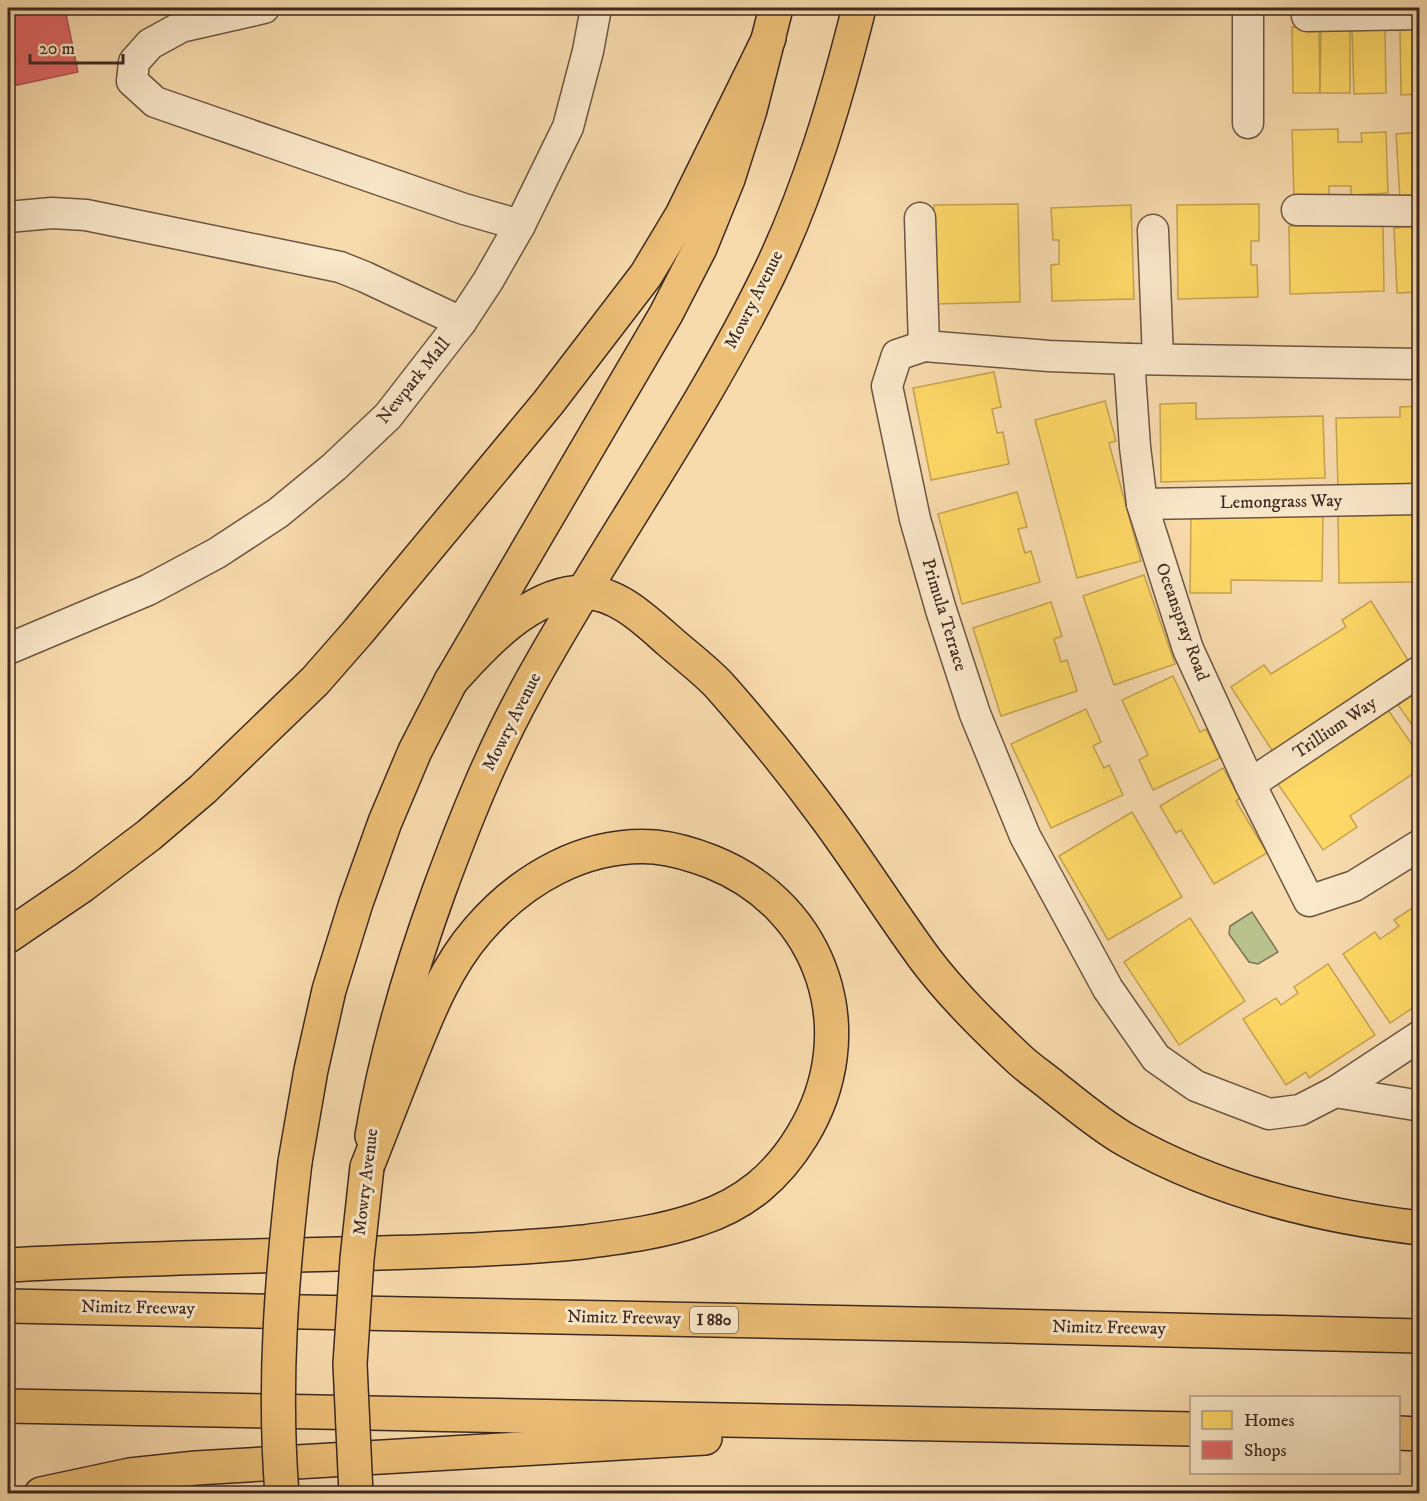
<svg xmlns="http://www.w3.org/2000/svg" width="1427" height="1501" viewBox="0 0 1427 1501" font-family="'IM FELL DW Pica',serif">
<style>
.green{fill:#b9c18d;stroke:#7b7556;stroke-width:1.5}
.homes{fill:#ffd966;stroke:#c5a451;stroke-width:1.5}
.shops{fill:#e06666;stroke:#af5451;stroke-width:1.5}
.lines{fill:none;stroke-linecap:round;stroke-linejoin:round}
.minor-casing{stroke:#6c5643;stroke-width:33}
.major-casing{stroke:#3d2920;stroke-width:36}
.highway-casing{stroke:#3d2920;stroke-width:36}
.minor{stroke:#fae8ca;stroke-width:30}
.major{stroke:#ecbe76;stroke-width:33}
.highway{stroke:#ecbe76;stroke-width:33}
.major-bridge-casing{stroke:#3d2920;stroke-width:36;stroke-linecap:butt}
.major-bridge{stroke:#ecbe76;stroke-width:33}
.labels{text-anchor:middle;dominant-baseline:central;stroke-width:6;stroke-linejoin:round;paint-order:stroke}
.shield{fill:#fae8ca;stroke:#766253;stroke-width:1.5}
.shield-label{font-size:16px;font-weight:bold;fill:#3d2920}
.street-label{font-size:18px;fill:#3d2920;stroke:#fae8ca}
</style>
<rect width="100%" height="100%" fill="#f8dbad"/>
<filter id="stains"><feTurbulence type="fractalNoise" baseFrequency=".00333" numOctaves="4"/><feColorMatrix values="0 0 0 0 .2 0 0 0 0 .09 0 0 0 0 .02 0 0 0 .5 -.17"/></filter>
<radialGradient id="worn" r=".72"><stop offset=".6" stop-color="#630" stop-opacity="0"/><stop offset="1" stop-color="#630" stop-opacity=".3"/></radialGradient>
<polygon class="green" points="1252,912 1278,952 1258,964 1249,962 1229,934 1230,926"/>
<g class="homes">
<polygon points="1292,27 1319,28 1320,93 1293,93"/>
<polygon points="1321,29 1350,29 1350,93 1320,93"/>
<polygon points="1385,29 1386,93 1354,94 1352,30"/>
<polygon points="1420,29 1420,94 1401,95 1400,30"/>
<polygon points="1338,129 1338,142 1362,142 1361,133 1386,132 1388,193 1351,195 1351,186 1329,186 1329,197 1294,198 1292,130"/>
<polygon points="1420,132 1420,198 1400,199 1396,134"/>
<polygon points="1018,204 1020,302 935,304 934,205"/>
<polygon points="1259,204 1259,241 1251,241 1251,265 1257,265 1258,297 1178,299 1177,205"/>
<polygon points="1131,205 1134,299 1052,301 1051,265 1059,264 1059,240 1053,240 1051,208"/>
<polygon points="1383,224 1384,291 1290,294 1289,226"/>
<polygon points="1420,226 1420,292 1397,293 1394,228"/>
<polygon points="994,372 1001,407 992,409 997,433 1003,432 1009,464 931,480 913,388"/>
<polygon points="1105,401 1116,441 1109,443 1141,561 1077,578 1035,420"/>
<polygon points="1196,403 1196,419 1323,416 1325,478 1161,482 1160,404"/>
<polygon points="1420,406 1420,488 1338,489 1336,418 1400,417 1400,407"/>
<polygon points="1017,492 1027,527 1018,529 1025,553 1031,551 1040,582 962,604 938,514"/>
<polygon points="1191,513 1323,514 1322,581 1231,580 1231,593 1190,593"/>
<polygon points="1420,514 1420,582 1339,583 1338,516"/>
<polygon points="1144,575 1175,664 1114,685 1083,596"/>
<polygon points="1371,601 1411,665 1273,752 1231,687 1264,665 1271,674 1346,627 1342,620"/>
<polygon points="1051,602 1062,636 1054,639 1061,662 1067,660 1077,691 1001,716 973,628"/>
<polygon points="1173,676 1200,732 1206,729 1220,758 1153,790 1139,760 1148,755 1122,700"/>
<polygon points="1420,690 1420,736 1398,705"/>
<polygon points="1086,709 1101,742 1093,746 1104,768 1109,765 1123,795 1051,828 1011,744"/>
<polygon points="1388,710 1420,756 1420,769 1350,816 1357,827 1323,850 1278,784"/>
<polygon points="1223,768 1240,798 1236,801 1267,853 1214,884 1181,830 1176,833 1160,806"/>
<polygon points="1132,812 1182,897 1108,940 1059,856"/>
<polygon points="1420,903 1420,1003 1390,1023 1343,954 1375,932 1380,939 1399,926 1394,920"/>
<polygon points="1190,918 1245,1001 1179,1045 1124,962"/>
<polygon points="1328,964 1375,1035 1309,1078 1306,1072 1286,1085 1243,1019 1276,998 1281,1005 1298,993 1294,987"/>
</g>
<polygon class="shops" points="8,8 70,8 65,9 78,72 8,87"/>
<g class="lines">
<defs>
<g id="minor">
<polyline points="264,8 181,27 150,44 134,62 132,81 155,102 464,209 520,225"/>
<polyline points="1248,8 1248,123"/>
<polyline points="1307,16 1420,14"/>
<polyline points="1297,210 1420,211"/>
<polyline points="8,217 52,213 86,215 340,267 365,277 461,322"/>
<polyline points="920,218 924,346"/>
<polyline points="1153,230 1158,359"/>
<polyline points="1129,359 1135,447 1142,504 1188,649 1250,784 1309,901 1354,886 1420,845"/>
<polyline points="1420,364 1129,359 1049,356 924,346 897,355 887,386 915,519 941,610 975,714 1025,836 1108,989 1156,1058 1196,1086 1269,1114 1300,1110 1335,1092 1420,1036"/>
<polyline points="1142,504 1420,499"/>
<polyline points="8,649 148,590 217,553 278,513 334,467 388,416 461,322 488,281 520,225 568,127 588,51 596,8"/>
<polyline points="1250,784 1420,671"/>
<polyline points="1335,1092 1415,1105"/>
</g>
<g id="major">
<path d="M372,1136C386,1052 410,971 439,891C464,823 491,755 526,691C602,551 697,421 767,278C809,192 836,100 859,8"/>
<polyline points="295,1162 311,1070 329,990 356,903 385,822 415,751 451,681 666,314 700,248 728,179 750,110 776,8"/>
</g>
<g id="highway">
<path d="M451,681C483,645 531,592 584,592C618,593 645,620 669,641C685,655 702,668 717,683C728,695 739,708 750,721C777,753 803,786 828,820C861,865 892,914 925,959C953,996 987,1029 1020,1060C1031,1070 1043,1078 1055,1088C1078,1106 1100,1125 1126,1140C1216,1191 1317,1216 1420,1228"/>
<polyline points="8,936 83,885 149,835 203,789 315,681 358,632 548,403 646,275 682,215 769,38"/>
<path d="M8,1265C132,1258 256,1256 380,1253C448,1251 515,1249 583,1242C622,1237 662,1232 699,1219C745,1204 777,1177 802,1136C865,1033 824,907 712,862C694,855 674,849 655,847C585,842 522,879 478,930C444,969 426,1018 407,1065C394,1099 380,1133 367,1167"/>
<polyline points="8,1306 965,1325 1420,1336"/>
<polyline points="8,1406 1192,1429"/>
<polyline points="1398,1433 1420,1434"/>
<polyline points="41,1494 130,1475 196,1468 705,1438"/>
</g>
</defs>
<use href="#minor" class="minor-casing"/>
<use href="#major" class="major-casing"/>
<use href="#highway" class="highway-casing"/>
<use href="#minor" class="minor"/>
<use href="#major" class="major"/>
<use href="#highway" class="highway"/>
<defs>
<g id="major-bridge">
<path d="M282,1494C273,1382 282,1273 295,1162"/>
<polyline points="356,1494 350,1364 357,1259 367,1167"/>
</g>
</defs>
<use href="#major-bridge" class="major-bridge-casing"/>
<use href="#major-bridge" class="major-bridge"/>
</g>
<g class="labels">
<rect class="shield" x="690" y="1307" width="48" height="26" rx="4.5"/>
<g class="shield-label">
<text x="714" y="1320">I 880</text>
</g>
<g class="street-label">
<text transform="translate(754 300) rotate(-63)">Mowry Avenue</text>
<text transform="translate(414 381) rotate(-51)">Newpark Mall</text>
<text transform="translate(1281 502) rotate(-1)">Lemongrass Way</text>
<text transform="translate(944 615) rotate(73)">Primula Terrace</text>
<text transform="translate(1182 622) rotate(70)">Oceanspray Road</text>
<text transform="translate(512 722) rotate(-63)">Mowry Avenue</text>
<text transform="translate(1335 728) rotate(-34)">Trillium Way</text>
<text transform="translate(366 1182) rotate(-83)">Mowry Avenue</text>
<text transform="translate(138 1308) rotate(1)">Nimitz Freeway</text>
<text transform="translate(624 1318) rotate(1)">Nimitz Freeway</text>
<text transform="translate(1109 1328) rotate(1)">Nimitz Freeway</text>
</g>
</g>
<rect width="1427" height="1501" fill="none" stroke="#f8dbad" stroke-width="30"/>
<rect x="9" y="9" width="1409" height="1483" fill="none" stroke="#3d2920" stroke-width="3"/>
<rect x="15" y="15" width="1397" height="1471" fill="none" stroke="#3d2920" stroke-width="1.5"/>
<rect x="1190" y="1396" width="210" height="78" fill="#fae8ca" stroke="#ae9c86" stroke-width="1.5"/>
<rect x="1202" y="1411" width="30" height="18" fill="#ffd966" stroke="#ae9c86" stroke-width="1.5"/>
<text x="1244" y="1426" font-size="18" fill="#3d2920">Homes</text>
<rect x="1202" y="1441" width="30" height="18" fill="#e06666" stroke="#ae9c86" stroke-width="1.5"/>
<text x="1244" y="1456" font-size="18" fill="#3d2920">Shops</text>
<path d="M30 54v9h93v-9" fill="none" stroke="#3d2920" stroke-width="3"/>
<text x="39" y="54" font-size="18" fill="#3d2920" stroke="#fae8ca" stroke-width="4.5" paint-order="stroke">20 m</text>
<rect width="100%" height="100%" filter="url(#stains)"/>
<rect width="100%" height="100%" fill="url(#worn)"/>
</svg>
